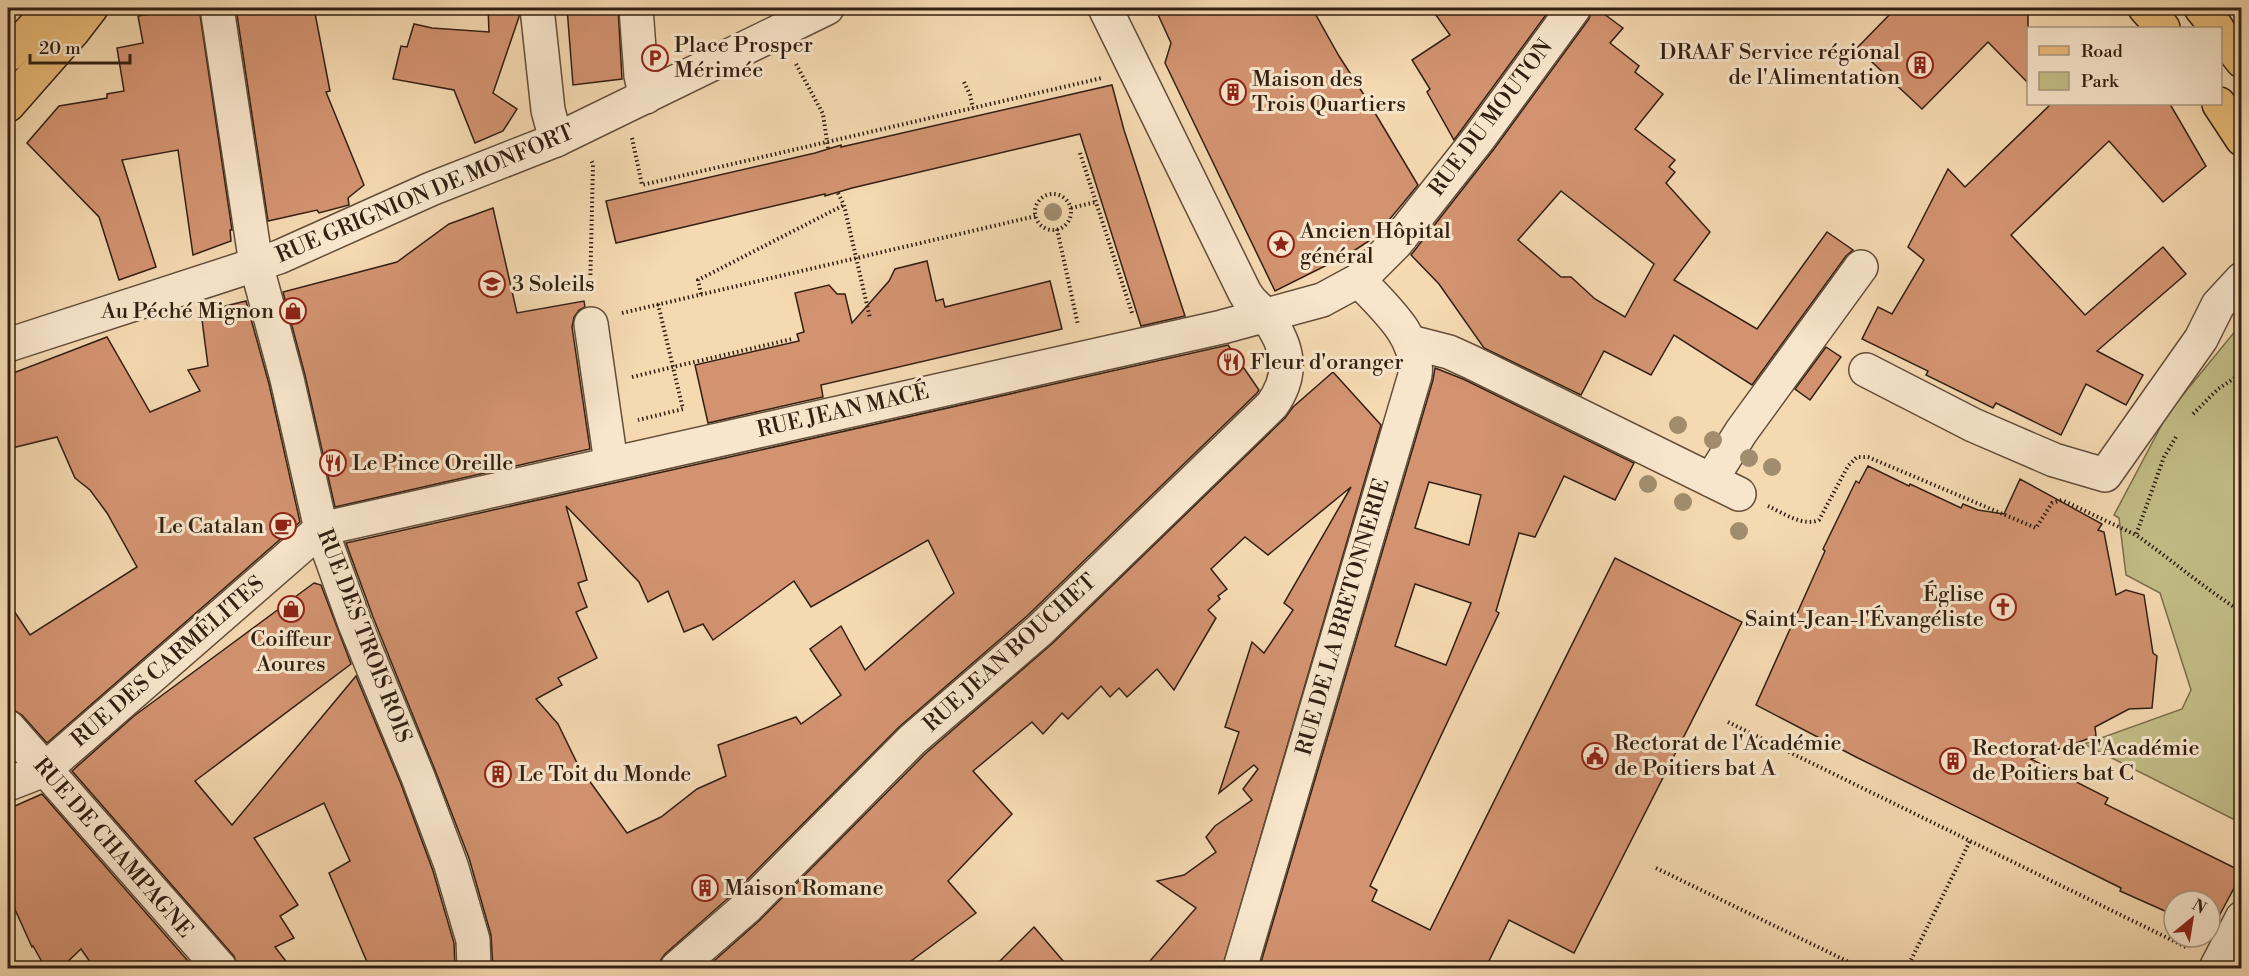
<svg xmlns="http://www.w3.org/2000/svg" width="2249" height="976" viewBox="0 0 2249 976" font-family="'Libre Bodoni',serif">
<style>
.green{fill:#c2bd87;stroke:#7a6e4c;stroke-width:1.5}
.building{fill:#d39371;stroke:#322012;stroke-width:1.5;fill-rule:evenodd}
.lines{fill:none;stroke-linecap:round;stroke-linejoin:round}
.minor-casing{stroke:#634e3a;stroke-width:36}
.major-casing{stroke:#322012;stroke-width:36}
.path{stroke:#322012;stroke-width:4;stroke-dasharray:1.5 3;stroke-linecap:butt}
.minor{stroke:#f8e6cc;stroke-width:33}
.major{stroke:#eabc78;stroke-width:33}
.tree{fill:#a18d6d}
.labels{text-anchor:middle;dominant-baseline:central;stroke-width:6;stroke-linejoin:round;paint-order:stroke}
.poi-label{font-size:22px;fill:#322012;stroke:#f8e6cc;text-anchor:start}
.street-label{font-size:22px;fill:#322012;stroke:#f8e6cc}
</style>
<rect width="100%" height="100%" fill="#f5d9b1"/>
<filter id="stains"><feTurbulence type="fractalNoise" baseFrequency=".00333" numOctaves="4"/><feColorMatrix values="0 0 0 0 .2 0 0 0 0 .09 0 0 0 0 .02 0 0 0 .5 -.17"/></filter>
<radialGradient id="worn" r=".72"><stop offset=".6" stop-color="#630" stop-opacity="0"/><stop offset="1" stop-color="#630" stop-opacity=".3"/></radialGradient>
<polygon class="green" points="2241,324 2241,823 2084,744 2182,709 2191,690 2160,593 2126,575 2119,518 2114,515 2168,413"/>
<g class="building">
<polygon points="188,8 199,8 232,230 230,230 231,241 193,255 178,150 122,160 156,267 119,280 99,217 27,143 59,106 107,98 107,94 124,91 117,48 143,43 138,16"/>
<polygon points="236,8 314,8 330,91 326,92 364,185 348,198 349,205 319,213 317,210 268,221"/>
<polygon points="488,8 519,8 519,17 493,93 517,109 503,131 475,143 454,90 393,79 401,46 407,47 414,24 432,28 489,32"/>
<polygon points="567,8 618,8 622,79 573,85"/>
<polygon points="1155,8 1312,8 1339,56 1366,98 1418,185 1375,237 1349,254 1275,291 1165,63 1171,43"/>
<polygon points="1431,8 1551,8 1454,140 1427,92 1430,89 1412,60 1450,35"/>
<path d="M1592,8H1596L1623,28L1610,43L1639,66L1635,72L1663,94L1635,129L1675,160L1669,167L1675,172L1666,183L1710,232L1674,280L1757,329L1827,232L1853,250L1846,256L1752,385L1674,335L1651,375L1604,351L1581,395L1484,348L1439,284L1411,255L1494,149L1589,19ZM1561,191L1654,264L1625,317L1595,299L1571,277H1561L1518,240Z"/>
<polygon points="1896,8 2028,8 2028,83 1988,42 1922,109 1857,48"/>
<polygon points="1112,85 1124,130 1185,316 1141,326 1080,134 852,188 825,196 825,194 616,243 606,201 815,153 841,145 841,147"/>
<polygon points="2051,104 2170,104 2206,166 2163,202 2109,141 2011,235 2085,315 2163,247 2186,274 2097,351 2143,375 2126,405 2086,384 2061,435 1996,403 1993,408 1926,375 1928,371 1862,339 1878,307 1892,314 1924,260 1908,247 1948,169 1965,187"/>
<polygon points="493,208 517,313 584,301 585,307 579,310 574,317 572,327 590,449 335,507 305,375 283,292 397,262 449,224"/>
<polygon points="927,261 936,301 943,299 945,307 1050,281 1062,329 821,385 823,397 708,423 695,365 799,341 797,334 804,332 795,293 829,285 837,294 845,294 852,323 889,281 895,269"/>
<polygon points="246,301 269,384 300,522 47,743 22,715 12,709 8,704 8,602 30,635 137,567 107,513 90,490 75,478 57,437 8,449 8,375 107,337 150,412 200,391 188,370 208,366 201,312"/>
<path d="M1228,345L1259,390L1257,393L1027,616L899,727L734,893L665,954L660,961L659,969H493L491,935L469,858L435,770L373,617L346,543ZM566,506L639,582L648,602L668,591L684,632L703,624L713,640L794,581L811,607L928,540L954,593L865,670L841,626L810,649L841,695L801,724L796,717L718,745L726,776L697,789L661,817L627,833L578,765L558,724L536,699L562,685L558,678L597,658L576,612L587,607L578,583L587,580Z"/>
<polygon points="1826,347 1841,357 1810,400 1795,389"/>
<path d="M1435,368L1463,379L1634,463L1615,500L1564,476L1535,537L1519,533L1496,611L1499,613L1370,886L1377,890L1372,901L1430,930L1615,558L1742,622L1574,953L1509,920L1485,969H1259L1433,380ZM1429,482L1481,495L1469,545L1415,528ZM1415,584L1471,603L1446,665L1395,646Z"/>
<polygon points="1333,372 1381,425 1222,969 1143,969 1196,908 1157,881 1184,875 1216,852 1206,837 1215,826 1252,800 1243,789 1258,769 1254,765 1219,793 1239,732 1225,727 1252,642 1264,653 1293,610 1284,603 1351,487 1268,555 1245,537 1211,569 1227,589 1218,596 1220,599 1208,610 1216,618 1174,690 1157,669 1127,697 1119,688 1110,697 1101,686 1068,719 1062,713 1043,734 1032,722 973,771 1012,814 948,881 976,913 900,969 705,969 760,920 925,754 1053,643 1285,418 1293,407"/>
<polygon points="1868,466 1909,486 1910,484 1961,508 1963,504 1978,510 2004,514 2020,479 2102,524 2098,530 2104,532 2116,595 2126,590 2144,595 2153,653 2157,656 2152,708 2129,709 2095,727 2096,736 2031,759 2108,798 2105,804 2241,871 2241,875 2210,933 2210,901 2174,901 2174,915 2120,891 2121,888 1856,757 1756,705 1825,551 1823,549 1856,481 1859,483"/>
<polygon points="314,583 321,585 351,664 195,781 232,825 356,676 401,784 433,871 454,943 455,969 370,969 329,873 350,861 324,803 254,838 298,905 280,916 294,938 275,947 292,969 238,969 234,956 72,771 134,716"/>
<polygon points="42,794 195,969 95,969 81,949 60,969 46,969 33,946 32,947 8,894 8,809"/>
<polygon points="1034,927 1070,969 992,969"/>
</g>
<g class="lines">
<defs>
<g id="minor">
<polyline points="217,8 256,264 287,379 321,529 355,624 418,777 451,865 473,940 474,968"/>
<polyline points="537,8 548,110 556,140"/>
<polyline points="636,8 641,76 646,97"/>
<polyline points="591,324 611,463"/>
<polyline points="1410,342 1449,352 1471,362 1739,494"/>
<polyline points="8,345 279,257 431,189 556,140 827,8"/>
<polyline points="1866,370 1973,425 2054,460 2105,475 2201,339 2218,305 2242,279"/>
<polyline points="1711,480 1741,432 1861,267"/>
<polyline points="8,727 220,968"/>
<polyline points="8,784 44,770 321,529 1222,327 1322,300 1359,280 1396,243 1479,138 1574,8"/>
<path d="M677,968L747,907L912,740L1040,630L1272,405C1294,374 1289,347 1267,317C1259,307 1253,307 1245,293L1105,8"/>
<path d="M1240,968L1415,375C1420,336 1383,307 1359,280"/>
<polyline points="2216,968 2242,918"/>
</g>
<g id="major">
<polyline points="2145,8 2163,28"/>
<polyline points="2201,8 2217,28"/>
<polyline points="2220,33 2242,61"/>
<polyline points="8,55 52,8"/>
<polyline points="2219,104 2242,139"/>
<polyline points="8,105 74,30 91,8"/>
</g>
</defs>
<use href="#minor" class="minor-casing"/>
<use href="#major" class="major-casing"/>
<g class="path">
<polyline points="796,64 823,114 828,148"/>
<polyline points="964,82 970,95 973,108"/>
<polyline points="632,138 642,185 1102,78"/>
<polyline points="1080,153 1132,313"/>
<polyline points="838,193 844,205 870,318"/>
<circle cx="1053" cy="212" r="18"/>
<polyline points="1071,208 1096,202"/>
<polyline points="1057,229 1078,325"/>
<polyline points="590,293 593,164 591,160"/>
<polyline points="701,294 698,280 844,205"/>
<polyline points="658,304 673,367 792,339"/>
<polyline points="622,313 1036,216"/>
<polyline points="632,377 673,367 683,409 638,420"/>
<polyline points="2193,414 2218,389 2242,373"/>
<path d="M2176,437L2164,457L2136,535C2172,560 2205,589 2242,612"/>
<path d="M1768,506C1783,513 1803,527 1819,520L1848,466L1857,457H1868L2036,528L2052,503L2062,500L2136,535"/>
<polyline points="1728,722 2188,948"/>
<polyline points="1656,868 1861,968"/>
<polyline points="1907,968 1970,841"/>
</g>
<use href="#minor" class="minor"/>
<use href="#major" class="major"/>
</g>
<g class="tree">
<circle cx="1053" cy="212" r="9"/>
<circle cx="1678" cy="425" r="9"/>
<circle cx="1713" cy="440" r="9"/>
<circle cx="1749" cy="458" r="9"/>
<circle cx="1772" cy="467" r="9"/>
<circle cx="1648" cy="484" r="9"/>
<circle cx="1683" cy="502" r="9"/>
<circle cx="1739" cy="531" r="9"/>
</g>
<defs>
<symbol id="parking-ring" viewBox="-11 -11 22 22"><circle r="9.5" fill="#f8e6cc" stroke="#8f2418" stroke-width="1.5"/><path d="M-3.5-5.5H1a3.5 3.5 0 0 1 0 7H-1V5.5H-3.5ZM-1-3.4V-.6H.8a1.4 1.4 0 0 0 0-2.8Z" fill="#8f2418"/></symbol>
<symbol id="building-ring" viewBox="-11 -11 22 22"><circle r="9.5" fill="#f8e6cc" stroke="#8f2418" stroke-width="1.5"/><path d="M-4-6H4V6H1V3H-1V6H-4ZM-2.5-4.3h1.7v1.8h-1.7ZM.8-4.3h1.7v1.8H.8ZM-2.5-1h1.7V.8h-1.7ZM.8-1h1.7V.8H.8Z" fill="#8f2418"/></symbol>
<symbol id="sight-ring" viewBox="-11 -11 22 22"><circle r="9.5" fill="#f8e6cc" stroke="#8f2418" stroke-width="1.5"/><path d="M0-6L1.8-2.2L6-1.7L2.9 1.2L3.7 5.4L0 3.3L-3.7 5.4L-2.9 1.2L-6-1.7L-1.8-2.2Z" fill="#8f2418"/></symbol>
<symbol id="school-ring" viewBox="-11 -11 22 22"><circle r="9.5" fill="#f8e6cc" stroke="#8f2418" stroke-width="1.5"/><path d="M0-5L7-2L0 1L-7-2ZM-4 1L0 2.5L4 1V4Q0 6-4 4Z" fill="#8f2418"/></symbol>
<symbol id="shop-ring" viewBox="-11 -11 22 22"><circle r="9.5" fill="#f8e6cc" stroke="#8f2418" stroke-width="1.5"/><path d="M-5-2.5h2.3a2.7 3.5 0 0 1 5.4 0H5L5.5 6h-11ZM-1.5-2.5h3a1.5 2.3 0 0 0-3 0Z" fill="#8f2418"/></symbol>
<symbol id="restaurant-ring" viewBox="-11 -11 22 22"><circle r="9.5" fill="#f8e6cc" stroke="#8f2418" stroke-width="1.5"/><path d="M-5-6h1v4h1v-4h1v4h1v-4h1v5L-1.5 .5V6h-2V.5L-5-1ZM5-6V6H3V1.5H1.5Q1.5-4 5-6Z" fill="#8f2418"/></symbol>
<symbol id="cafe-ring" viewBox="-11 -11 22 22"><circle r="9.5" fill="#f8e6cc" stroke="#8f2418" stroke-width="1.5"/><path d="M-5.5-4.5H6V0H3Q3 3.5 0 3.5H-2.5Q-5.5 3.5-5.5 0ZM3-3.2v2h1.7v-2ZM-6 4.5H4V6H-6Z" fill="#8f2418"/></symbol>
<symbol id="church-ring" viewBox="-11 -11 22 22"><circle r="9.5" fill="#f8e6cc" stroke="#8f2418" stroke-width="1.5"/><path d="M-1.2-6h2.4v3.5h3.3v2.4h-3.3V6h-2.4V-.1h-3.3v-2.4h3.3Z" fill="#8f2418"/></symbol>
<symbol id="civic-ring" viewBox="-11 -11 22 22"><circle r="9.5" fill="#f8e6cc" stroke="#8f2418" stroke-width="1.5"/><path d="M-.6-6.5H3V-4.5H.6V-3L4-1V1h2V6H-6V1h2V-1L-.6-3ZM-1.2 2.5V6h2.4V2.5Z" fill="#8f2418"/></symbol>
</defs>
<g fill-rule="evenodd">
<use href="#parking-ring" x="640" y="43" width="30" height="30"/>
<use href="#building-ring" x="1905" y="50" width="30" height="30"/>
<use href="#building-ring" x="1218" y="77" width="30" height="30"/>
<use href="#sight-ring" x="1266" y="229" width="30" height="30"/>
<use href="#school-ring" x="477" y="269" width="30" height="30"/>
<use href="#shop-ring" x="278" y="296" width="30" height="30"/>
<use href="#restaurant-ring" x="1216" y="347" width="30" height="30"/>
<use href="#restaurant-ring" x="318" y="448" width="30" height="30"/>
<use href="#cafe-ring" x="268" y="511" width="30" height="30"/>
<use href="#church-ring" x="1988" y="592" width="30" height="30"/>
<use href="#shop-ring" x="276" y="594" width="30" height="30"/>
<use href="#civic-ring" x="1580" y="741" width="30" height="30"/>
<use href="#building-ring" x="1938" y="746" width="30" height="30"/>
<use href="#building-ring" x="483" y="759" width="30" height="30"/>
<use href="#building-ring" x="690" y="873" width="30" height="30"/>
</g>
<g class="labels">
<g class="poi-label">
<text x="674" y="45">Place Prosper<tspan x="674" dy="25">Mérimée</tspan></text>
<text x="1900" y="52" text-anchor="end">DRAAF Service régional<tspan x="1900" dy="25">de l'Alimentation</tspan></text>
<text x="1252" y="79">Maison des<tspan x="1252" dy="25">Trois Quartiers</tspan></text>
<text x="1300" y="231">Ancien Hôpital<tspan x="1300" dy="25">général</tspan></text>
<text x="512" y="284">3 Soleils</text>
<text x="274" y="311" text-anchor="end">Au Péché Mignon</text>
<text x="1250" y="362">Fleur d'oranger</text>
<text x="352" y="463">Le Pince Oreille</text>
<text x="264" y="526" text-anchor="end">Le Catalan</text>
<text x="1984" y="594" text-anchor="end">Église<tspan x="1984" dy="25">Saint-Jean-l'Évangéliste</tspan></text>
<text x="291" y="639" text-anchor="middle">Coiffeur<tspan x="291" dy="25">Aoures</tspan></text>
<text x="1614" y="743">Rectorat de l'Académie<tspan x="1614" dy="25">de Poitiers bat A</tspan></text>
<text x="1972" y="748">Rectorat de l'Académie<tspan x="1972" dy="25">de Poitiers bat C</tspan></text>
<text x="518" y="774">Le Toit du Monde</text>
<text x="724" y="888">Maison Romane</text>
</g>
<g class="street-label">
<text transform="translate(1491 118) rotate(-53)">RUE DU MOUTON</text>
<text transform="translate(425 194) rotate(-23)">RUE GRIGNION DE MONFORT</text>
<text transform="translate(843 411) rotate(-13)">RUE JEAN MACÉ</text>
<text transform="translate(1343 617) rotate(-74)">RUE DE LA BRETONNERIE</text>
<text transform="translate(364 636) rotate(69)">RUE DES TROIS ROIS</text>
<text transform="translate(1010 653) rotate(-42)">RUE JEAN BOUCHET</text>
<text transform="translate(168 662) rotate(-41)">RUE DES CARMÉLITES</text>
<text transform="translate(113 848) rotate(49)">RUE DE CHAMPAGNE</text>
</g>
</g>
<rect width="2249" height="976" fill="none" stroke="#f5d9b1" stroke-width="30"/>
<rect x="9" y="9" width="2231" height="958" fill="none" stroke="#322012" stroke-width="3"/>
<rect x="15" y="15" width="2219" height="946" fill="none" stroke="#322012" stroke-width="1.5"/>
<rect x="2027" y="27" width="195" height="78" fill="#f8e6cc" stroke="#a99782" stroke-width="1.5"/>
<rect x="2039" y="46" width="30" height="9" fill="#eabc78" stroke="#a99782" stroke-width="1.5"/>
<text x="2081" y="57" font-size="18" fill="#322012">Road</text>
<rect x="2039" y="72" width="30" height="18" fill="#c2bd87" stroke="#a99782" stroke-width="1.5"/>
<text x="2081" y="87" font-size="18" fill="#322012">Park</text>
<g transform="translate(2192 919) rotate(30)"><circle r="28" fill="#f8e6cc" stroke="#a99782" stroke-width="1.5"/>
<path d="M0-4.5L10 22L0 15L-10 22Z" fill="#8f2418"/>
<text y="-9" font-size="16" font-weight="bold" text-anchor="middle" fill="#322012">N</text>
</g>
<path d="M30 54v9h100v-9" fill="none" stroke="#322012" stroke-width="3"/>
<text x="39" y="54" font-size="18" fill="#322012" stroke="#f8e6cc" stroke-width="4.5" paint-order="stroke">20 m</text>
<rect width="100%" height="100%" filter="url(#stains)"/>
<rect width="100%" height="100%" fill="url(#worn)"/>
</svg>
